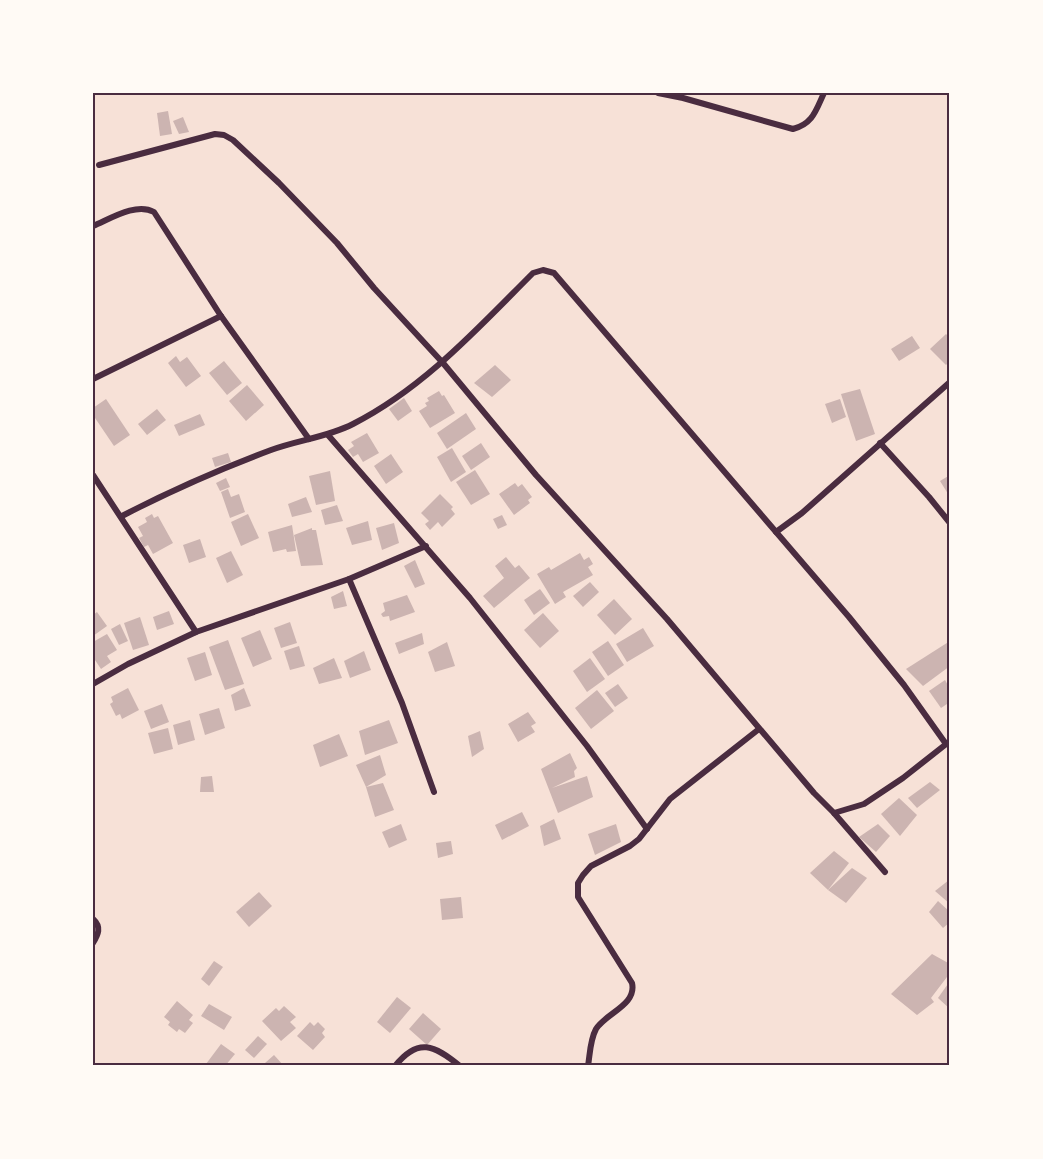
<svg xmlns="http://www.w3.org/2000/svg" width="1043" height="1159" viewBox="0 0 1043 1159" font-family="'Golos Text',sans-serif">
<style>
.building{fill:#ccb4b1}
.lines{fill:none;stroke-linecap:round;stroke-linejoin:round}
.minor{stroke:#4a2c40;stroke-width:6}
.neatline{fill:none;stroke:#4a2c40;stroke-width:2}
</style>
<rect width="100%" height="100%" fill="#f7e1d7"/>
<g class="building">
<polygon points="168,111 172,134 160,136 157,113"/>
<polygon points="183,117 189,132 179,134 173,121"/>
<polygon points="946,334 950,338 950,361 946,365 930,349"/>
<polygon points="912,336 920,348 899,361 891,349"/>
<polygon points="176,356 180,362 187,357 201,376 186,387 168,363"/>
<polygon points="224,361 242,383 227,395 209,373"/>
<polygon points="495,365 511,380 492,397 474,383"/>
<polygon points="247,385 264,405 246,421 229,401"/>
<polygon points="860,389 875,434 856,441 841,394"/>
<polygon points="439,391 442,396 444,395 455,413 430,428 419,411 427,406 425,403 429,401 427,398"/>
<polygon points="404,398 412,411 398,421 389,409"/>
<polygon points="106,399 130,435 114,446 93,415 93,408"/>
<polygon points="840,399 846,417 832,423 825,404"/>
<polygon points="157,409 166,420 147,435 138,424"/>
<polygon points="466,413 476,429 447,449 437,433"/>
<polygon points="200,414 205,425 179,436 174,425"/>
<polygon points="367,433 379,453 363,462 358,454 353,457 348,450 354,446 351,442"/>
<polygon points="481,443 490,457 471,470 462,456"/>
<polygon points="452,448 466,472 451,482 437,457"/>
<polygon points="228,453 231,462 215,467 212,458"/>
<polygon points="391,454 403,472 386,484 374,466"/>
<polygon points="475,470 490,494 471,505 456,482"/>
<polygon points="330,471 335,501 316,505 309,476"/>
<polygon points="950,475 950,497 940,481"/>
<polygon points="226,478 230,487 220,491 216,483"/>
<polygon points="515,483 518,487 522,484 532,497 528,500 530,503 514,515 499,494"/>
<polygon points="228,489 231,497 239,494 245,512 230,518 221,492"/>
<polygon points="440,494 453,507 451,509 455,514 442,527 438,522 430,530 425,524 429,521 421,513"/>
<polygon points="306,497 312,512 292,517 288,504"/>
<polygon points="337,505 343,521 325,525 321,510"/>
<polygon points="152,514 154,518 158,516 173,543 153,554 148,545 144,547 139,538 143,536 138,527 147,522 145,518"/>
<polygon points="248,514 259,538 241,546 231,522"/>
<polygon points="502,515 507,525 498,529 493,519"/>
<polygon points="368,521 372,540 352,545 346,528"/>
<polygon points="394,523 399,543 382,550 376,528"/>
<polygon points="292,525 296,551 287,552 286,549 273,552 268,532"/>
<polygon points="312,528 312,530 316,530 323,565 301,566 294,535"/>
<polygon points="200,539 206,557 189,563 183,545"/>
<polygon points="231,551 243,575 227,583 216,558"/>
<polygon points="580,553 584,560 589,557 593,564 588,567 593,575 563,592 566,597 555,604 537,574 549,567 551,570"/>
<polygon points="506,557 515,568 519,565 530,578 494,608 483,596 504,578 495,566"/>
<polygon points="415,560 425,584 415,588 404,566"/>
<polygon points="590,582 599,592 583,607 573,596"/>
<polygon points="540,589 550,603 534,615 524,600"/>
<polygon points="343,591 347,606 334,609 331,597"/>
<polygon points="407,595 415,612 390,621 389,616 383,617 381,614 385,611 383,603"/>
<polygon points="614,599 632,619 615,635 597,615"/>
<polygon points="169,611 174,624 157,630 153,617"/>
<polygon points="97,612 107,626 93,636 93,615"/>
<polygon points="543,613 559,631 540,648 524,630"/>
<polygon points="140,617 149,645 133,650 124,623"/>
<polygon points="290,622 297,643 281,648 274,628"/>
<polygon points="120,624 128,641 119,645 111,629"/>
<polygon points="643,628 654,646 627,662 616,644"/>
<polygon points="260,630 272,659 253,667 241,638"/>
<polygon points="422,633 424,644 399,654 395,643"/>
<polygon points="107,634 117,650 107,656 111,662 101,669 93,657 93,642"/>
<polygon points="228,640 244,684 225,690 209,647"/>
<polygon points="608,641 624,665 608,676 592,652"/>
<polygon points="950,641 950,666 923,686 906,669"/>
<polygon points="447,642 455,666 435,672 428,652"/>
<polygon points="299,646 305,666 290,670 284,651"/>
<polygon points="364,651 371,670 350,678 344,661"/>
<polygon points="205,652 212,675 195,681 187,658"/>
<polygon points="334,658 342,678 319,684 313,668"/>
<polygon points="590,658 605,679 587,692 573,671"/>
<polygon points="945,680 950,689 950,702 941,708 929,691"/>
<polygon points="618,684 628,698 615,707 605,693"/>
<polygon points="128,688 139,710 122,719 120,714 116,716 110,704 113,702 111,697"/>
<polygon points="244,688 251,706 235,711 231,695"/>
<polygon points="597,690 614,711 591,729 575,708"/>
<polygon points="162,704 169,722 151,729 144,711"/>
<polygon points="219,708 225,728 205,735 199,714"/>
<polygon points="528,712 536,723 531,726 535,732 518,742 508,724"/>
<polygon points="190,720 195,740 178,745 173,725"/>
<polygon points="389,720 398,743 365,755 359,731"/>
<polygon points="168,728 173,749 154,754 148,733"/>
<polygon points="480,731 484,749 472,757 468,736"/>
<polygon points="339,734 348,756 320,767 313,745"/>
<polygon points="570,753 577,768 574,771 575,777 552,788 587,776 593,797 558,813 541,769"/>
<polygon points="380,755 386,775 366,787 383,783 394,810 375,817 366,787 356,765"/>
<polygon points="212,776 214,792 200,792 201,777"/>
<polygon points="930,782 940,790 917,808 908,798"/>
<polygon points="899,798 917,815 900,836 881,814"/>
<polygon points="522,812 529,826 502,840 495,825"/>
<polygon points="554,819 561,839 544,846 540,826"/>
<polygon points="401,824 407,840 389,848 382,832"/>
<polygon points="616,824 621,842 595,855 588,834"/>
<polygon points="878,824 890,836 876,852 859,837"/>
<polygon points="451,841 453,854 438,858 436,843"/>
<polygon points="834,851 849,863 828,890 810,873"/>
<polygon points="852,868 867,878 846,903 828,890"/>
<polygon points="949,880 950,881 950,904 935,891"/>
<polygon points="259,892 272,906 249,927 236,912"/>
<polygon points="461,897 463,918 442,920 440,899"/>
<polygon points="938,901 950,912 950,922 943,928 929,912"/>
<polygon points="932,954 950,964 950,973 931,998 934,1002 917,1015 891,994"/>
<polygon points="214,961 223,967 209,986 201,979"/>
<polygon points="950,981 950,1009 938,998"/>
<polygon points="397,997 411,1008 390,1033 377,1022"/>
<polygon points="177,1001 193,1015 189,1020 193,1023 185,1033 179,1029 177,1032 168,1025 170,1022 164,1017"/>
<polygon points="209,1004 232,1017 224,1030 201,1016"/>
<polygon points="284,1006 296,1017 290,1022 296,1028 281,1041 262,1021 276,1008 279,1011"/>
<polygon points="423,1013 441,1029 427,1045 409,1029"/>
<polygon points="310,1022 314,1026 318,1022 325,1029 322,1033 325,1037 313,1050 297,1036"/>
<polygon points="258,1036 267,1044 254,1058 245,1050"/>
<polygon points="221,1044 235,1054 225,1066 208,1066 206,1064"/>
<polygon points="274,1055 284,1066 268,1066 265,1063"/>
</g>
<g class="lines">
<g class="minor">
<path d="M658,93L683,98L793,129C813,124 816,110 824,93"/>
<polyline points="99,165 215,134 224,135 233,140 279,183 337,243 374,288 443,363 536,475 667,619 814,793 834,813 885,872"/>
<path d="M93,226C110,219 136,202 154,212L221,316L309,439"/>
<polyline points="93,379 221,316"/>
<polyline points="328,435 470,598 587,746 647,829"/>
<polyline points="880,443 929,497 950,523"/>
<polyline points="93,475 196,632"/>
<path d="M122,516C170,491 220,469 271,450C298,440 328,437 353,424C424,388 478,328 533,273L543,270L554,273L849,617L904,685L946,744"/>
<polyline points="776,532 802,513 950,382"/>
<polyline points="349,579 402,703 434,792"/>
<polyline points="93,684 128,664 196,632 349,579 426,546"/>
<polyline points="834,813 864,804 903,778 950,741"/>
<path d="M93,919C102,927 98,935 93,943"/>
<path d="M395,1066C418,1037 434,1045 460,1066"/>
<path d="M588,1066C590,1054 590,1040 596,1029C606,1013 637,1005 632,983L578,897V883L583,875L591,866L630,846L639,839L670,799L759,729"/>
</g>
</g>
<rect width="1043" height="1159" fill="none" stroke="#fffaf5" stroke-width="189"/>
<rect x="94" y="94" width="854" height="970" class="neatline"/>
</svg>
